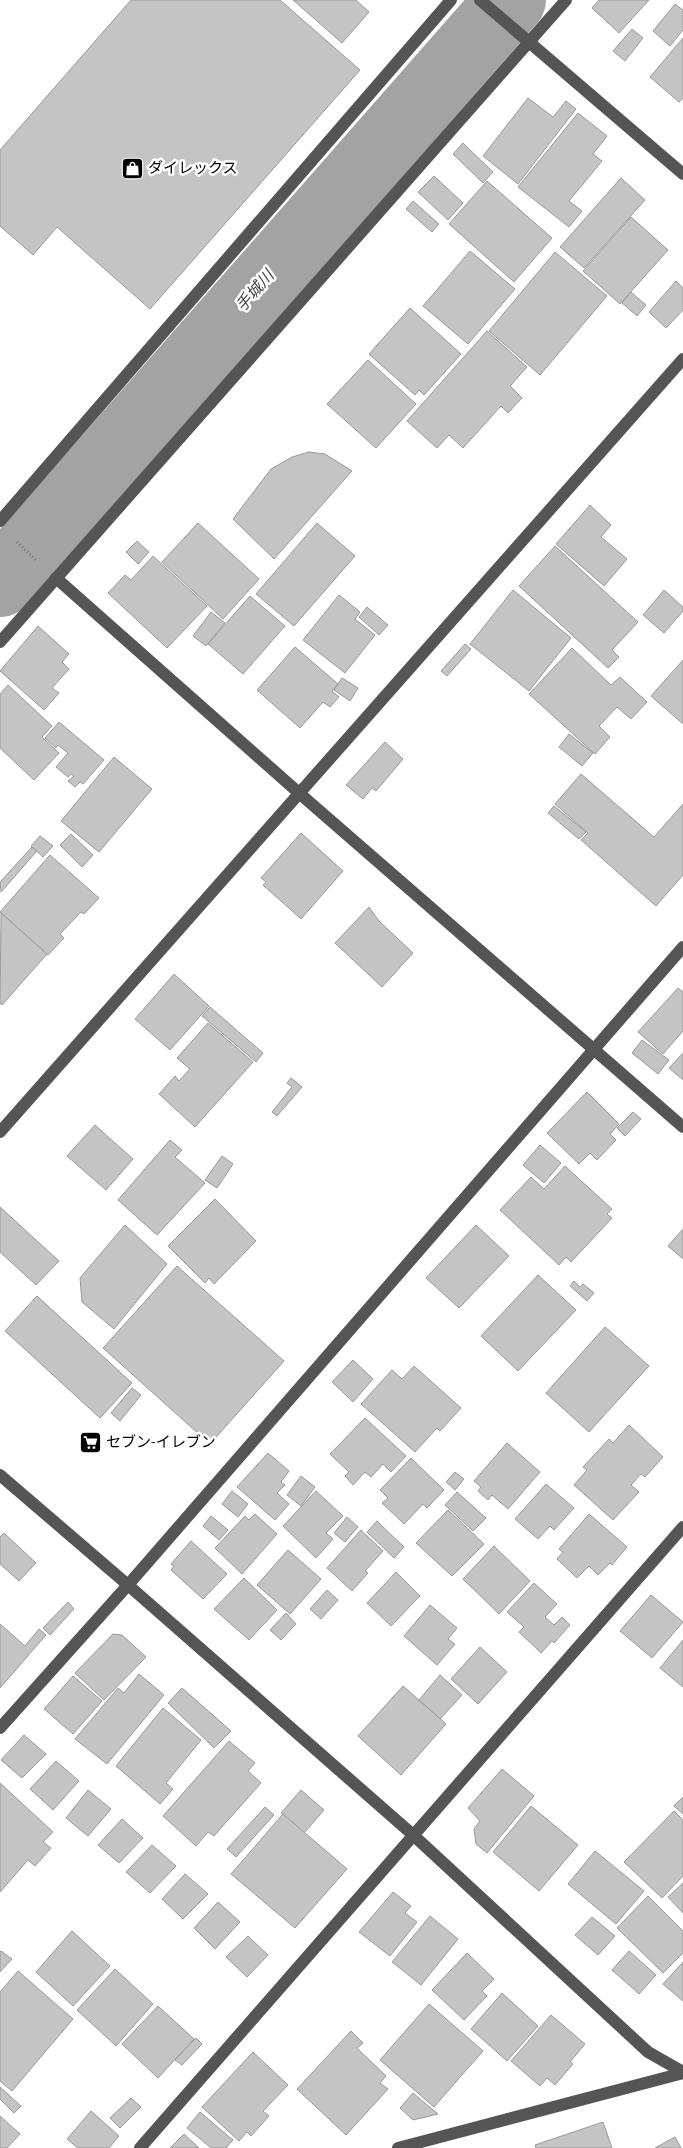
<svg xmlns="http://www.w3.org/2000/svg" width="683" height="2148" viewBox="0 0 683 2148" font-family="'Source Sans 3','Noto Sans JP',sans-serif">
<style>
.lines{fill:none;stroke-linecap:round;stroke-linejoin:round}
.river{stroke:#a3a3a3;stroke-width:70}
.building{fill:#c4c4c4;stroke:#999}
.path{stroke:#777;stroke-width:3;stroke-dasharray:1 2.5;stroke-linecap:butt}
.minor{stroke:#555;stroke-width:12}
.labels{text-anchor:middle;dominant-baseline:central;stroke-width:5;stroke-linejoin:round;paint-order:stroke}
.poi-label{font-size:15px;fill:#000;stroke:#fff;text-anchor:start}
.water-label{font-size:16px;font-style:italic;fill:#444;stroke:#fff}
</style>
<rect width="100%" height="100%" fill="#fff"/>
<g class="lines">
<polyline class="river" points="0,582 511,0"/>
</g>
<g class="building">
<polygon points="131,0 280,0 360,70 150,309 57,227 33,255 0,226 0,150"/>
<polygon points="293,0 356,0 369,12 342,43"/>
<polygon points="599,0 649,0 619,33 592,8"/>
<polygon points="675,4 683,10 683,30 670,46 653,31"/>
<polygon points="632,29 643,38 625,61 613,51"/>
<polygon points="683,38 683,98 679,102 650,77"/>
<polygon points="528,98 553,117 566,101 576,109 518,184 483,156"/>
<polygon points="578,113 607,136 593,154 602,161 569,201 582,211 569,227 518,187"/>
<polygon points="463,143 493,172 483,183 453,154"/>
<polygon points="434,176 463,203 448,220 418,192"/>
<polygon points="621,178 645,200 584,268 560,247"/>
<polygon points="487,181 552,238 514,282 449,224"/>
<polygon points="413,201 439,224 432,232 406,209"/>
<polygon points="631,217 668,250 620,304 583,271"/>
<polygon points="470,251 515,289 468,344 423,306"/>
<polygon points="555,252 607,296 540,375 489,331"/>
<polygon points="676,281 683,288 683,310 666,328 649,312"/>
<polygon points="631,292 646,305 637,316 622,303"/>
<polygon points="410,308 461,354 424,395 419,390 415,395 369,354"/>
<polygon points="487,331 527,367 510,386 522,398 508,413 501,406 463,448 449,435 437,448 407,421"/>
<polygon points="368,360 416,404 376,448 327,404"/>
<polygon points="309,452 325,454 352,471 274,559 233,519 271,469 292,457"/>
<polygon points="590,505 611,525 601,537 627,559 604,586 556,544"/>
<polygon points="198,523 259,579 223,619 162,562"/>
<polygon points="317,523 355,556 294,626 256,594"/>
<polygon points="137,541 149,552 138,564 126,552"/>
<polygon points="555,546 638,622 612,650 619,657 608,668 519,586"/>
<polygon points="153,556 207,606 167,648 108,593 125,575 131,580"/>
<polygon points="513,590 571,638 529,691 470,644"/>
<polygon points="664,590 683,607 683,611 664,633 643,615"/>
<polygon points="339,595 360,612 355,619 375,635 345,673 303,640"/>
<polygon points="250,596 285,626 243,674 208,644"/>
<polygon points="367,607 388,625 379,635 359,617"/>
<polygon points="211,612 225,623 206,646 193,636"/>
<polygon points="38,626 69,654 62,662 69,669 52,688 59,693 44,710 0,671"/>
<polygon points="465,644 471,649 447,676 441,671"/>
<polygon points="295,647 338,684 332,691 339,697 330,707 323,702 300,728 257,690"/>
<polygon points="572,648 611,685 620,677 647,702 631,719 617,707 599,726 610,737 595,754 529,694"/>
<polygon points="683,660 683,724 651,696"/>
<polygon points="342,678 358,688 350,701 334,690"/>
<polygon points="8,685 52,726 42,737 59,753 34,780 0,748 0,694"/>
<polygon points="59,722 104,760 83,784 80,782 75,787 68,781 74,776 71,774 68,777 56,767 68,753 58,745 56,748 45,738"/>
<polygon points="569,734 593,753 582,766 559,747"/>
<polygon points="385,742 403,759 376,791 372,788 363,799 346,785"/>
<polygon points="114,757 152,789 99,852 61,821"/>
<polygon points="581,774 654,837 683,804 683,875 656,906 581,840 588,833 555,804"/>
<polygon points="554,806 586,832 579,839 548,813"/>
<polygon points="301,833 343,871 301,919 263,885 266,882 261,878"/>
<polygon points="71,834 93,855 82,867 60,845"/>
<polygon points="40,836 53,846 43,857 31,846"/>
<polygon points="32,847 37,851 1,892 0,882"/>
<polygon points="50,855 99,898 84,914 81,912 60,934 64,938 48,955 0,912"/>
<polygon points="369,907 379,921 413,953 382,987 335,943"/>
<polygon points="1,913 47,954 2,1005 0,1003"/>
<polygon points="174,974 209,1006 170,1050 135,1019"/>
<polygon points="678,988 683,992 683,1031 663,1054 638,1032"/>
<polygon points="210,1007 263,1053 256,1062 202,1016"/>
<polygon points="208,1023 253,1062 195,1127 159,1094 175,1076 179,1081 190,1069 177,1058"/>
<polygon points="642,1040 669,1060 658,1074 632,1053"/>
<polygon points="683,1053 683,1080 669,1068"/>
<polygon points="291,1078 302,1087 277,1116 272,1112 292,1087 287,1083"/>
<polygon points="587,1092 619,1124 610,1134 616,1140 597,1160 590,1153 579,1164 547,1133"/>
<polygon points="633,1112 641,1119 625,1136 617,1128"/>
<polygon points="95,1125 133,1159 106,1190 67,1156"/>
<polygon points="170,1140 182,1150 175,1157 205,1183 157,1235 118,1200"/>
<polygon points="540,1145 561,1163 544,1183 523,1165"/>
<polygon points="222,1156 233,1164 217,1188 205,1180"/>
<polygon points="565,1166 612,1209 607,1214 612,1218 571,1262 566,1257 559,1265 500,1210 531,1177 544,1189"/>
<polygon points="215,1199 256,1241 214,1284 209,1278 205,1283 168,1246"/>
<polygon points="0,1207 59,1261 36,1285 0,1252"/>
<polygon points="125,1225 167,1264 114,1329 82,1302 80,1278"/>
<polygon points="476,1225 509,1256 459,1308 426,1278"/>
<polygon points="683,1229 683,1259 668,1246"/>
<polygon points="177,1266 284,1361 210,1444 103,1348"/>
<polygon points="538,1275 576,1310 518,1371 481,1336"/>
<polygon points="574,1281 580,1287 583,1284 594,1293 587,1301 570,1286"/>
<polygon points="37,1296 132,1383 100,1418 5,1331"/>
<polygon points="605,1327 649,1366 589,1432 546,1393"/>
<polygon points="353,1360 373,1379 353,1402 332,1382"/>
<polygon points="414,1366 461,1408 440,1431 437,1428 415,1452 361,1404 392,1370 402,1379"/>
<polygon points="132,1388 141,1395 120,1421 111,1413"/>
<polygon points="365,1418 406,1456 391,1472 383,1464 371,1477 365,1472 353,1485 345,1476 349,1472 330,1454"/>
<polygon points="629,1425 663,1457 645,1477 641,1474 631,1485 639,1492 613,1520 574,1485 587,1470 583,1467 609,1439 613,1443"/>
<polygon points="507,1443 540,1472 508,1509 492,1495 488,1500 478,1491 481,1487 474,1481"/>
<polygon points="268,1453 289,1471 281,1482 285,1485 277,1493 289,1504 275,1520 237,1487"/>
<polygon points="411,1458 444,1490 427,1508 423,1504 404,1524 382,1503 388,1498 380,1490"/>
<polygon points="455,1472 464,1479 455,1490 446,1482"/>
<polygon points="301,1476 315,1487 301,1506 287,1495"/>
<polygon points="546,1484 574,1508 554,1530 550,1526 538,1539 515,1519"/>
<polygon points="232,1491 248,1504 238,1517 222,1504"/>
<polygon points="316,1491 343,1516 326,1533 333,1539 316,1558 283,1526"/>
<polygon points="457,1492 486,1518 473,1531 445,1505"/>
<polygon points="448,1510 484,1544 452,1576 416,1543"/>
<polygon points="255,1514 277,1534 242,1574 215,1548 245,1516 249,1520"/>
<polygon points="589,1514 627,1547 612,1565 610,1563 598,1575 589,1566 577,1578 557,1559 563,1552 559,1549"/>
<polygon points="211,1516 228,1530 219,1540 203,1526"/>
<polygon points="347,1517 358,1527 345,1542 334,1533"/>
<polygon points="377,1521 404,1547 394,1558 367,1532"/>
<polygon points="361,1530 383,1551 365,1571 368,1573 352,1591 327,1568"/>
<polygon points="4,1533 36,1563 19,1581 0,1564 0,1537"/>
<polygon points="191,1541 227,1574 203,1599 171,1570 174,1566 171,1564"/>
<polygon points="494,1546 530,1581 499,1614 463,1579"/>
<polygon points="288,1550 321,1579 290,1614 257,1585"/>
<polygon points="396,1572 420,1596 391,1626 367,1603"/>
<polygon points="244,1578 277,1610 249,1640 214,1609"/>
<polygon points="534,1583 557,1604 545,1617 554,1625 562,1617 570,1625 554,1643 552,1641 541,1653 519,1632 524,1627 507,1612"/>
<polygon points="327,1590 338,1600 321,1619 310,1609"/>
<polygon points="651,1595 683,1622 652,1658 620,1631"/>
<polygon points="68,1602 74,1609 50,1635 43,1628"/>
<polygon points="430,1605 457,1628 448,1639 455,1644 437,1665 404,1636"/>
<polygon points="286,1613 296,1624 281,1640 270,1630"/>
<polygon points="0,1624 25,1646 39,1629 46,1635 0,1688"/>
<polygon points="113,1634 122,1635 146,1657 104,1700 75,1673"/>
<polygon points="683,1640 683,1687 660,1668"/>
<polygon points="480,1647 507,1672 478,1704 451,1679"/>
<polygon points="139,1674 164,1695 107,1764 75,1739 118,1688 124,1693"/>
<polygon points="440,1675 462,1695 440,1719 419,1700"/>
<polygon points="73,1676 102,1701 73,1734 44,1709"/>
<polygon points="403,1686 446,1724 401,1775 358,1736"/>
<polygon points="182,1688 231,1731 214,1748 168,1703"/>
<polygon points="163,1708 201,1740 166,1783 173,1789 160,1804 116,1766"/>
<polygon points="24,1735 46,1754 22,1778 1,1760"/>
<polygon points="229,1741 255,1763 248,1771 261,1783 214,1836 208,1832 196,1846 163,1816"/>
<polygon points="56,1761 79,1781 53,1810 30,1789"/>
<polygon points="502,1769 534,1796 487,1853 476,1844 474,1829 480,1821 468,1808"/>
<polygon points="0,1783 53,1832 43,1842 51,1848 35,1866 28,1860 0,1892"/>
<polygon points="88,1790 111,1809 88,1836 66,1818"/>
<polygon points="301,1790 324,1810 304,1833 281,1813"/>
<polygon points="683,1797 683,1814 674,1806"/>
<polygon points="531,1806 578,1845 539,1891 493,1852"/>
<polygon points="265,1807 274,1815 236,1857 227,1849"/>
<polygon points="674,1811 683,1820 683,1876 662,1898 624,1862"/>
<polygon points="283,1814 347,1869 295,1928 231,1874"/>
<polygon points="122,1819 143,1838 119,1863 98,1845"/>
<polygon points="152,1845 176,1866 150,1893 126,1872"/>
<polygon points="595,1851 644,1891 616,1924 568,1884"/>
<polygon points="185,1874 208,1894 183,1919 162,1899"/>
<polygon points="683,1883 683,1913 668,1897"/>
<polygon points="393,1892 411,1906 405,1913 417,1922 390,1956 359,1932"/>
<polygon points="648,1896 683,1931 683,1953 663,1973 617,1928"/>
<polygon points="218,1902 240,1922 215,1949 194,1928"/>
<polygon points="430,1916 458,1939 421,1985 392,1962"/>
<polygon points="592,1917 615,1936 598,1955 575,1935"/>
<polygon points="72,1931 110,1966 73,2006 36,1972"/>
<polygon points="248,1936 268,1955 247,1977 226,1957"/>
<polygon points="1,1951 12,1959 0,1972 0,1952"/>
<polygon points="629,1951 656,1975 639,1994 612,1970"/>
<polygon points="467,1953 494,1979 482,1991 487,1996 464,2020 432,1990"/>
<polygon points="683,1962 683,2001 663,1984"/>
<polygon points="115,1969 153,2004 116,2046 77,2010"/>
<polygon points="18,1971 73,2019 12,2091 0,2081 0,1992"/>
<polygon points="502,1993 538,2026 507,2061 471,2029"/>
<polygon points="429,2004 483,2051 434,2107 380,2060"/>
<polygon points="158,2006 194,2039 158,2078 122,2044"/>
<polygon points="551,2015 585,2044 570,2062 573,2064 555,2085 547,2078 540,2086 511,2061"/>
<polygon points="351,2031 363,2043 357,2048 386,2076 380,2083 388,2089 346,2135 297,2089"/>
<polygon points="196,2038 202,2044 182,2065 175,2060"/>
<polygon points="253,2052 288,2085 263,2111 269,2116 251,2136 247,2132 239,2141 202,2107"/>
<polygon points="0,2087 21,2106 14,2113 0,2099"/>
<polygon points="413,2093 438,2114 413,2120 400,2108"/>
<polygon points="131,2098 141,2107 120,2128 110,2118"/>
<polygon points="91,2111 119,2136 109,2148 78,2148 67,2139"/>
<polygon points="200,2112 233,2140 226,2148 211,2148 187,2128"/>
<polygon points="0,2116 20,2134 7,2148 0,2148"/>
<polygon points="603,2122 612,2148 536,2148 535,2145"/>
<polygon points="184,2134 199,2148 170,2148"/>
<polygon points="675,2137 681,2148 655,2148"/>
</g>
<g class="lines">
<polyline class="path" points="17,542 36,560"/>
<g class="minor">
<polyline points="480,0 683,174"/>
<polyline points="0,521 451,0"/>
<polyline points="56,578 299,793 683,1127"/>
<polyline points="0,642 566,0"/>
<polyline points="0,1132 683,359"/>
<polyline points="0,1475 128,1585 412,1834 648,2052 683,2072"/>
<polyline points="0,1728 128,1585 683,947"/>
<polyline points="140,2148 683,1527"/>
<polyline points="398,2148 683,2073"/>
</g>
</g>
<defs>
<symbol id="shop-square" viewBox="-11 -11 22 22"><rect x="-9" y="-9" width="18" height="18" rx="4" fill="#000" stroke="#fff"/><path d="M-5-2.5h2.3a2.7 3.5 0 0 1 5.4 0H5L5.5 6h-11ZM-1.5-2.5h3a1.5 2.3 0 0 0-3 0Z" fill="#fff"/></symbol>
<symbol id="supermarket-square" viewBox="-11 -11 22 22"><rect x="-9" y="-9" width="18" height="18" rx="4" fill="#000" stroke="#fff"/><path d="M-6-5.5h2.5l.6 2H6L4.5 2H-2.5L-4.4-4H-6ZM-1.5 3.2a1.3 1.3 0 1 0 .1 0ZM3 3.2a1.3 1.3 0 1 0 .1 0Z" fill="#fff"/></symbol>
</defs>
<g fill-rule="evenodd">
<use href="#shop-square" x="120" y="156" width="25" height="25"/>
<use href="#supermarket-square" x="78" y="1430" width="25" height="25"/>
</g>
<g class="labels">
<g class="poi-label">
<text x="148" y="168">ダイレックス</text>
<text x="106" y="1442">セブン-イレブン</text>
</g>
<g class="water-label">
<text transform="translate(255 291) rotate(-49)">手城川</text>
</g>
</g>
</svg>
